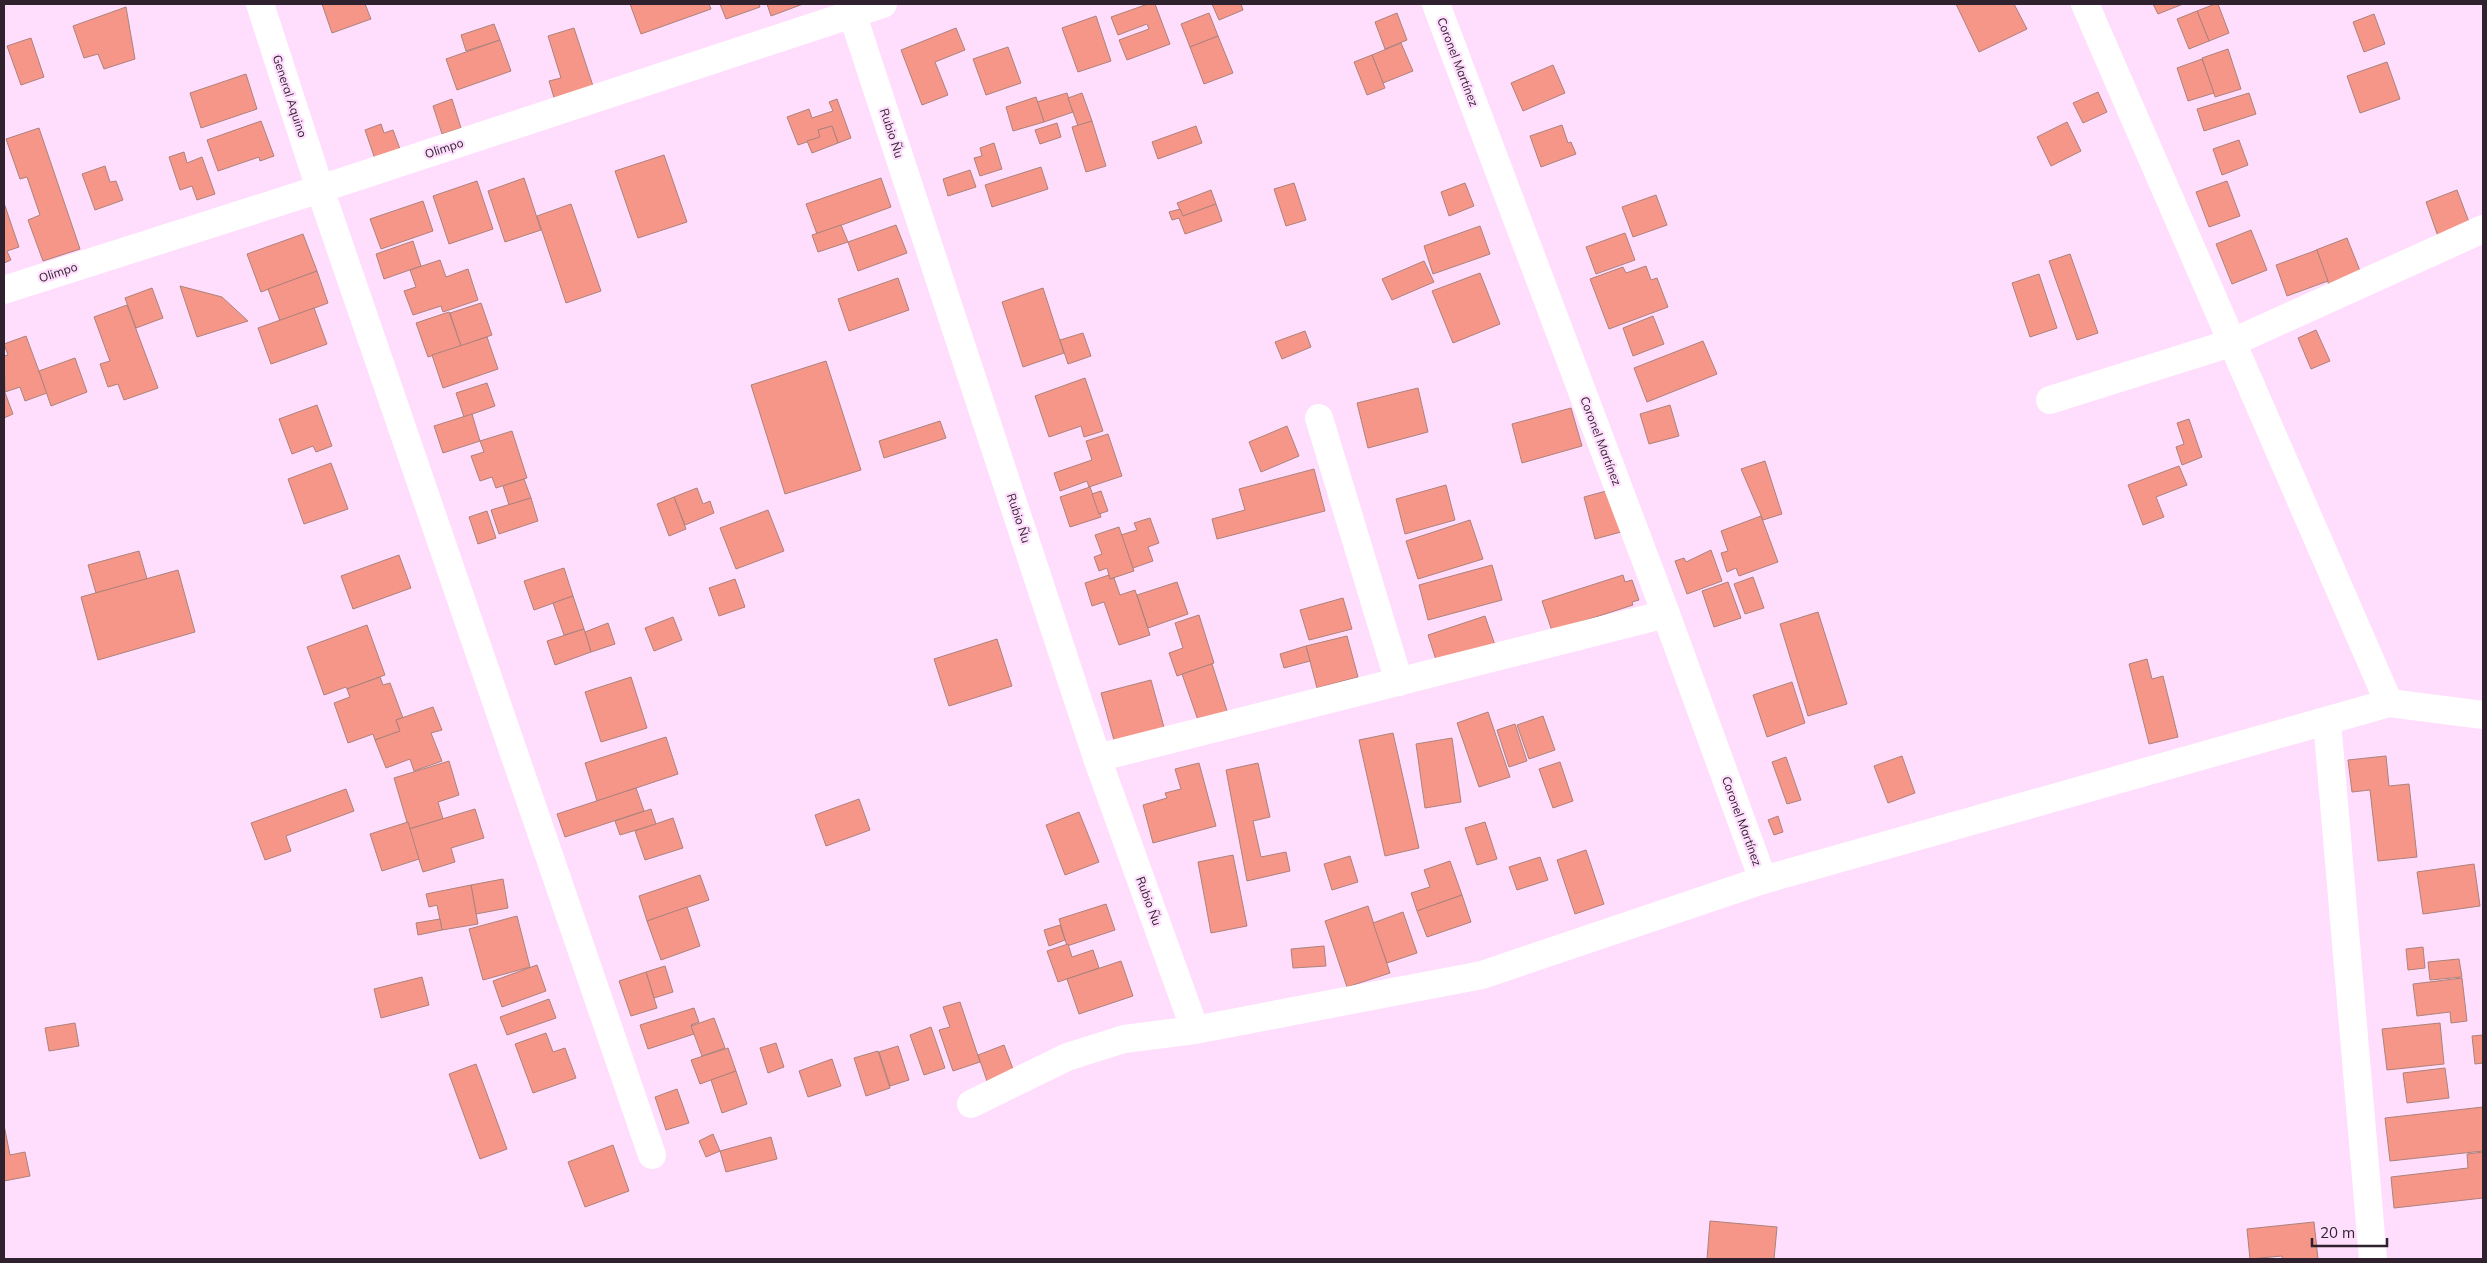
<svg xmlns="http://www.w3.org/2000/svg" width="2487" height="1263" viewBox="0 0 2487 1263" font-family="Mulish,sans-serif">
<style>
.building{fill:#f59689;stroke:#ad827b}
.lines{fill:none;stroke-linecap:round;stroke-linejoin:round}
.minor{stroke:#fff;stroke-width:28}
.labels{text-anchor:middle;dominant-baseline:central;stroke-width:4.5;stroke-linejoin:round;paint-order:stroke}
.street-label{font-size:12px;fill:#2f222e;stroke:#ffddfd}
</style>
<rect width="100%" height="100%" fill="#ffddfd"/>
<g class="building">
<polygon points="322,4 365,4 371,19 332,33"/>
<polygon points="630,4 709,4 711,9 641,34"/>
<polygon points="720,4 759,4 760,7 726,19"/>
<polygon points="767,4 803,4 771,16"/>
<polygon points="1148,4 1155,4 1170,44 1127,60 1119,40 1149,29 1147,24 1118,35 1111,17"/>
<polygon points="1212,4 1241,4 1243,10 1219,20"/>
<polygon points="1956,4 2014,4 2027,29 1979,52"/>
<polygon points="2153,4 2183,4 2158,14"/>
<polygon points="2215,4 2218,4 2229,33 2209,41 2197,11"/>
<polygon points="126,7 135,59 104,69 98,54 84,58 73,26"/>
<polygon points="2197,11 2209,41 2189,49 2177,19"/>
<polygon points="1209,13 1218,36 1190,47 1181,24"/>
<polygon points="1397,13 1407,40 1385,49 1375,22"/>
<polygon points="2374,14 2385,44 2364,52 2353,22"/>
<polygon points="1096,16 1111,61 1078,72 1062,28"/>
<polygon points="494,24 500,40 466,51 461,35"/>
<polygon points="574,28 594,89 555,101 549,81 561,78 548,36"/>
<polygon points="956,28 965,50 935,62 948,95 922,105 901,50"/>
<polygon points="1218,36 1233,73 1204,84 1190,47"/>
<polygon points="31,38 44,77 21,85 7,46"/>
<polygon points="500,40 511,71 457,90 446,59"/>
<polygon points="1401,43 1413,71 1383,83 1372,55"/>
<polygon points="1008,47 1021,83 986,95 973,59"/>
<polygon points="2228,49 2241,89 2215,97 2202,58"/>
<polygon points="1372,55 1385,88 1367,95 1354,62"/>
<polygon points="2202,59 2214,93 2188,101 2177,68"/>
<polygon points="2387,62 2400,99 2360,113 2347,76"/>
<polygon points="1553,65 1565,93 1523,111 1511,83"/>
<polygon points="246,74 257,109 201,128 190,93"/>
<polygon points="2098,92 2107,112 2083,123 2073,103"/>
<polygon points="1067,93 1073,112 1044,122 1037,102"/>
<polygon points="1082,93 1092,121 1078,126 1068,98"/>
<polygon points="2249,93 2256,114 2204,131 2197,109"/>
<polygon points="1036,97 1044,122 1013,131 1006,107"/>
<polygon points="452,99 461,128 442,134 433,106"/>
<polygon points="837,99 851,138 838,143 832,126 818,130 821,137 798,145 787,117 809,109 812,118 833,111 829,102"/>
<polygon points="261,121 274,156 260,161 259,157 218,171 207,140"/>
<polygon points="1092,121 1106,166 1086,172 1072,127"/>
<polygon points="2067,122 2081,151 2051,166 2037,137"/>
<polygon points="1057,123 1061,137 1040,144 1035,130"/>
<polygon points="381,124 384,133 393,130 400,149 375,159 365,130"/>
<polygon points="1562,125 1568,143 1571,142 1576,154 1541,167 1530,136"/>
<polygon points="832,126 838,143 812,153 807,141 820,137 818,130"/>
<polygon points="1196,126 1202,143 1158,159 1152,142"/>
<polygon points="39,128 80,249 43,261 28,220 40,215 27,177 20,179 6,139"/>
<polygon points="2239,140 2248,165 2222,175 2213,149"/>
<polygon points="994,143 1002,169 980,176 974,158 982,156 980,148"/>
<polygon points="184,152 187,163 202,157 215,194 197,200 192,186 180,190 169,157"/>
<polygon points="664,155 687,222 638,238 615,171"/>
<polygon points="105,166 110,182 116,181 123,200 95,210 82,174"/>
<polygon points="1041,167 1048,189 992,207 985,185"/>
<polygon points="970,170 976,187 948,196 943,179"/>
<polygon points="524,178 541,230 505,242 488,191"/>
<polygon points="881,178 891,207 817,234 806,204"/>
<polygon points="477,181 493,229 449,244 433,196"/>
<polygon points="2227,181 2240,216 2209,227 2196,192"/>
<polygon points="1294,183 1306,220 1286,226 1274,189"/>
<polygon points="1465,183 1474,206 1449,216 1441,192"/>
<polygon points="1211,190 1216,204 1183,216 1177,203"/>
<polygon points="2457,190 2472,230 2440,242 2426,202"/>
<polygon points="1656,195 1667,225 1633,237 1622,207"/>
<polygon points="423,201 433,231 381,249 370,219"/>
<polygon points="4,203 19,247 7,251 11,260 4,263"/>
<polygon points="571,204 601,291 566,303 537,216"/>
<polygon points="1216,204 1222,221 1185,234 1179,218 1172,220 1169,212 1180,209 1183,216"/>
<polygon points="841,225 848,242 818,252 812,235"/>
<polygon points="896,225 907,253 858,271 848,242"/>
<polygon points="1480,226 1490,254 1433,274 1424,246"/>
<polygon points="2251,230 2267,270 2232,284 2216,244"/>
<polygon points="1625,233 1635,260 1596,274 1586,247"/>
<polygon points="303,234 317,271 261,292 247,254"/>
<polygon points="2347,238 2364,281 2332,293 2316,250"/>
<polygon points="413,241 421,266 384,279 376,254"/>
<polygon points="2317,250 2328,281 2287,296 2276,265"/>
<polygon points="2070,254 2098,333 2077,340 2049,261"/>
<polygon points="440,260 446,277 468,269 478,300 443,312 441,306 413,315 404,291 416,287 410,270"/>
<polygon points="1424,261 1434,282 1392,300 1382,279"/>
<polygon points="1646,266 1651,280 1657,278 1668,307 1609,329 1590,279 1623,267 1626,273"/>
<polygon points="317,271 328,303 280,321 268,289"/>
<polygon points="1480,273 1500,324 1453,343 1432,291"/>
<polygon points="2039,274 2057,328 2030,337 2012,283"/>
<polygon points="898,278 909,310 849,331 838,299"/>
<polygon points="180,286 222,297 248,321 197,337"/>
<polygon points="152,288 163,318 136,328 125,298"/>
<polygon points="1043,288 1064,353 1023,367 1002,302"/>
<polygon points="481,303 492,335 461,346 450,313"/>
<polygon points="127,305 158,388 124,400 118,384 108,387 100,364 110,361 94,317"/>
<polygon points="314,308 327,344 271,364 258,328"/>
<polygon points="449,312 461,346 428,357 416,323"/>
<polygon points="1653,316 1664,344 1633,356 1623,328"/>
<polygon points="2316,330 2330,361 2311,369 2298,338"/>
<polygon points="1305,331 1311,347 1282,359 1275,342"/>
<polygon points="1083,333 1091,356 1068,364 1060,340"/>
<polygon points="26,336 47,393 25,401 20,387 5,392 4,356 8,355 4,344"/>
<polygon points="487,337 498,369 443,388 432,355"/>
<polygon points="1703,341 1717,374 1647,402 1634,368"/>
<polygon points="75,358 87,392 51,406 39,371"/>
<polygon points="826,361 861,470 785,494 751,385"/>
<polygon points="1085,378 1103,431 1084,437 1081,426 1049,437 1035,396"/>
<polygon points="487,383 495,406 464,417 456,393"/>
<polygon points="1418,388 1428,432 1368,448 1357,403"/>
<polygon points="4,390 13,414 4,418"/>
<polygon points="317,405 332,446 316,452 313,446 292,454 279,419"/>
<polygon points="1670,405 1679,436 1649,444 1640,414"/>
<polygon points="1571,408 1582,446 1522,463 1512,424"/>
<polygon points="472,414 480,441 443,453 434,426"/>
<polygon points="2189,419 2202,457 2182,465 2176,447 2184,444 2177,423"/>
<polygon points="940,421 946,438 884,458 879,441"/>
<polygon points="1287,426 1299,456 1261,472 1249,442"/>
<polygon points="512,431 527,478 496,488 492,477 480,481 471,456 484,452 480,441"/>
<polygon points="1108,434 1122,476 1089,487 1087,481 1060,491 1054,473 1092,460 1086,441"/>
<polygon points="1765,461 1782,514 1763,520 1741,469"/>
<polygon points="331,463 348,509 304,524 288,479"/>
<polygon points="2179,466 2187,485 2156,497 2164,517 2143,525 2128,485"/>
<polygon points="1314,469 1325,511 1217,539 1212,519 1245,510 1239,489"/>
<polygon points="524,479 531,498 509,505 503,486"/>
<polygon points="1446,485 1455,520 1405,534 1396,499"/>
<polygon points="1090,487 1101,517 1070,527 1060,497"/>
<polygon points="697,488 703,504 710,501 714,513 685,525 674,497"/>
<polygon points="1610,490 1621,532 1595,539 1584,497"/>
<polygon points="1101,491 1108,511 1099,514 1092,494"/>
<polygon points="674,497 686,529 669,536 657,504"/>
<polygon points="531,498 538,521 499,534 491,510"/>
<polygon points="768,510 784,551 736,569 720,528"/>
<polygon points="487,511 496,538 478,544 469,517"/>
<polygon points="1761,516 1778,562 1739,576 1736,568 1727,572 1721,553 1728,551 1721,531"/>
<polygon points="1150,518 1159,543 1148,547 1153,561 1133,568 1121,535 1137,530 1134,523"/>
<polygon points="1470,520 1483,559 1418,579 1406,541"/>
<polygon points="1119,527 1134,571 1110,579 1107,568 1099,571 1094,557 1102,554 1095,535"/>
<polygon points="1711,550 1722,581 1687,594 1675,561 1684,558 1686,562"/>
<polygon points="139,551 147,579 96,593 88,565"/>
<polygon points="399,555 411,588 353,609 341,576"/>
<polygon points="1492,565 1502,600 1428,620 1419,585"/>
<polygon points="564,568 573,596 534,610 524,581"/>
<polygon points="178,570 195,632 98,660 81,597"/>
<polygon points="1109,575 1110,579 1114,578 1120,595 1135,590 1150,635 1119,645 1104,602 1092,606 1085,583"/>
<polygon points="1623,575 1625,582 1632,580 1639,600 1632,602 1633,605 1552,631 1542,601"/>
<polygon points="1753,577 1764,608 1745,614 1734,584"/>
<polygon points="735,579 745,607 719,616 709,588"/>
<polygon points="1177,582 1188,614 1148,628 1137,595"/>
<polygon points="1728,582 1741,618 1714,627 1702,591"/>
<polygon points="573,596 584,629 564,635 553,603"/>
<polygon points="1343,598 1352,629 1309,640 1300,610"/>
<polygon points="1818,612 1847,704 1808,716 1780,624"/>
<polygon points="1199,615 1214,663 1177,676 1169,653 1183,648 1175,623"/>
<polygon points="1485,616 1496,648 1438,666 1428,635"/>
<polygon points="673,617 682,640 654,651 645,628"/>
<polygon points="608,623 615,644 591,652 585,632"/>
<polygon points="367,625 385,675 347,689 346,687 324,695 307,647"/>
<polygon points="584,629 591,652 555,665 547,641"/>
<polygon points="1347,636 1358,677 1317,688 1306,646"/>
<polygon points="997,639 1012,686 949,706 934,659"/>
<polygon points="1306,646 1310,661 1284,668 1280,654"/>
<polygon points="2147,659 2152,679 2163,676 2178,737 2149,744 2129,664"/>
<polygon points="1212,664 1228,714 1199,723 1182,674"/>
<polygon points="380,677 383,685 390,683 403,718 396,720 400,731 375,740 373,734 348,743 334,703 350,697 347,689"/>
<polygon points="631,677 647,728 601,742 585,692"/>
<polygon points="1151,680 1165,731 1115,744 1101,693"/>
<polygon points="1792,682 1805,723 1767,737 1753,695"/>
<polygon points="433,707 442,730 431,733 442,761 414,771 410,759 386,768 375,740 400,731 396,720"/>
<polygon points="1488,712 1510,777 1479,787 1457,723"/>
<polygon points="1543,716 1555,750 1529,759 1517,725"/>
<polygon points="1515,724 1527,761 1509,767 1497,730"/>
<polygon points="1393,733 1419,848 1385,856 1359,740"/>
<polygon points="666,737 678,774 597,801 585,763"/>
<polygon points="1452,738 1461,802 1425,808 1416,744"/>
<polygon points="1902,756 1915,793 1888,803 1874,766"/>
<polygon points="2386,756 2389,786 2409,784 2417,857 2378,861 2370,790 2352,792 2348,760"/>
<polygon points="1786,757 1801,800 1787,804 1772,762"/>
<polygon points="449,761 459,795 438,802 443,819 409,829 394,778"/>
<polygon points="1560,762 1573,801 1553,808 1539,769"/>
<polygon points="1199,763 1216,826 1153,843 1143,805 1167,798 1165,793 1181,789 1175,769"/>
<polygon points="1258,763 1270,817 1253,821 1261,857 1286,852 1290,871 1247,881 1226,770"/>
<polygon points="636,788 644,811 565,837 557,814"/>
<polygon points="346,789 354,811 286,836 291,851 265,860 251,823"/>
<polygon points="859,799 870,830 826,846 815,815"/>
<polygon points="475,809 484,838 451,848 455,862 423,872 409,829"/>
<polygon points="651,809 656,824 620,835 615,821"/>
<polygon points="1079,812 1099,862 1065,875 1046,825"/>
<polygon points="1778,816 1783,832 1774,835 1768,820"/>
<polygon points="673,818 683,848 645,860 635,831"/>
<polygon points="408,822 419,859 382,871 370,834"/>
<polygon points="1485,822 1497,859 1477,865 1465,828"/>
<polygon points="1586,850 1604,904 1575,914 1557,860"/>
<polygon points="1233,855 1247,926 1211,933 1198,862"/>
<polygon points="1350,856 1358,882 1332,890 1324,864"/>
<polygon points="1540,857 1548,880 1517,890 1509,867"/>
<polygon points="1450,861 1462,895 1417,911 1411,893 1430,887 1424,870"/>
<polygon points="2474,864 2480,906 2423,914 2417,872"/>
<polygon points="700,875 709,900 647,921 639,896"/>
<polygon points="503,879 508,908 476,914 471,885"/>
<polygon points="471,885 478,924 442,930 437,905 429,907 426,894"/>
<polygon points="1462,895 1471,922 1427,937 1417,911"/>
<polygon points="1106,904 1115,930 1067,946 1059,919"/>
<polygon points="1368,906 1390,973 1347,987 1325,921"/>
<polygon points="687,907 700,946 661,960 647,921"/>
<polygon points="1403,912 1417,953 1387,963 1373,923"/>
<polygon points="517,916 530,967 483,980 469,929"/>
<polygon points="440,919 442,930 418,935 416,923"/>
<polygon points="1060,925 1065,940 1049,946 1044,930"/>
<polygon points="1068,944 1072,957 1093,950 1099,968 1058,982 1047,951"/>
<polygon points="1324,946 1326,966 1293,968 1291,949"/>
<polygon points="2423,947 2425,968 2408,970 2406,949"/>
<polygon points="2459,959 2462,977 2430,980 2428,962"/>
<polygon points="1121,961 1133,996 1079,1014 1067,979"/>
<polygon points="537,965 546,991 502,1007 493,981"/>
<polygon points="665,966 673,992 654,998 646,972"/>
<polygon points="646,972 657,1008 631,1016 619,981"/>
<polygon points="422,977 429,1005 381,1018 374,989"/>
<polygon points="2462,978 2467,1021 2451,1023 2450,1012 2417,1016 2413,984"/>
<polygon points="549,999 556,1018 507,1035 500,1017"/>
<polygon points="960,1002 980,1062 953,1071 939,1030 950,1027 943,1007"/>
<polygon points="694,1008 699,1022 691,1025 694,1034 648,1049 640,1025"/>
<polygon points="714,1018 725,1048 702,1056 691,1026"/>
<polygon points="75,1023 79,1046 49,1051 45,1028"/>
<polygon points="2440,1023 2444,1064 2387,1070 2382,1029"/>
<polygon points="931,1027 945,1068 924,1075 910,1035"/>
<polygon points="546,1033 553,1052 565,1048 576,1078 533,1093 515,1044"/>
<polygon points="2483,1035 2483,1063 2475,1064 2472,1036"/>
<polygon points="776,1043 784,1067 768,1073 760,1048"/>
<polygon points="1004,1045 1016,1077 989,1087 978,1055"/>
<polygon points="898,1046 909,1080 890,1086 879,1052"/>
<polygon points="728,1048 736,1071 700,1084 691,1060"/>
<polygon points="878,1051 890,1088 866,1096 854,1058"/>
<polygon points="832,1059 841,1086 808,1097 799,1071"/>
<polygon points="476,1064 507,1149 480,1159 449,1074"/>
<polygon points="2445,1068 2449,1098 2407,1103 2403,1073"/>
<polygon points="736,1071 747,1104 722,1113 711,1080"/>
<polygon points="677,1089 689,1123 666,1130 655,1097"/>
<polygon points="2483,1107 2483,1151 2390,1161 2385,1118"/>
<polygon points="4,1125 10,1155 25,1152 30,1176 4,1181"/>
<polygon points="713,1134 720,1151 706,1157 699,1141"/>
<polygon points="771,1137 777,1159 726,1172 720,1151"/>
<polygon points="613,1145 629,1191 585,1207 568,1162"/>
<polygon points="2483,1152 2483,1198 2394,1208 2391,1177 2468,1168 2467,1154"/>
<polygon points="1710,1221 1777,1227 1774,1259 1707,1259"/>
<polygon points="2314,1222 2318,1259 2282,1259 2282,1256 2250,1259 2247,1229"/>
</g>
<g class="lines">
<g class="minor">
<polyline points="260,4 320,189 652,1155"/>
<polyline points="849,4 1097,758 1195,1030"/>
<polyline points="1436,4 1666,614 1763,880"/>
<polyline points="2085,4 2389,703"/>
<polyline points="4,290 320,189 883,4"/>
<polyline points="2050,400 2231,343 2483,229"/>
<polyline points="1319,418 1399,682"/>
<polyline points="2327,721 2373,1259"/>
<polyline points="1097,758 1666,614"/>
<polyline points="971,1104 1067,1057 1124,1039 1195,1030 1482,975 1763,880 2389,703 2483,715"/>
</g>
</g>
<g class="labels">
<g class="street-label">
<text transform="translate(1458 62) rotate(69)">Coronel Martínez</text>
<text transform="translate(290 96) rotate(72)">General Aquino</text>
<text transform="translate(892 133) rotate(72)">Rubio Ñu</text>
<text transform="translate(444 148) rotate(-18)">Olimpo</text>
<text transform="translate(58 272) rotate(-18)">Olimpo</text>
<text transform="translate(1601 441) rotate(69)">Coronel Martínez</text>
<text transform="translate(1019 518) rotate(72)">Rubio Ñu</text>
<text transform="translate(1742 821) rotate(70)">Coronel Martínez</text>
<text transform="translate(1149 901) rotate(70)">Rubio Ñu</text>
</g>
</g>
<rect width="2487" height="1263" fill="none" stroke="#2f222e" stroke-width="10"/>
<path d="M2312 1238v8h75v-8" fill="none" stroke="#2f222e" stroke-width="2.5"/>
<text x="2320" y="1238" font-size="15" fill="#2f222e" stroke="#ffddfd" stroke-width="4" paint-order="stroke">20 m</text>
</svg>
